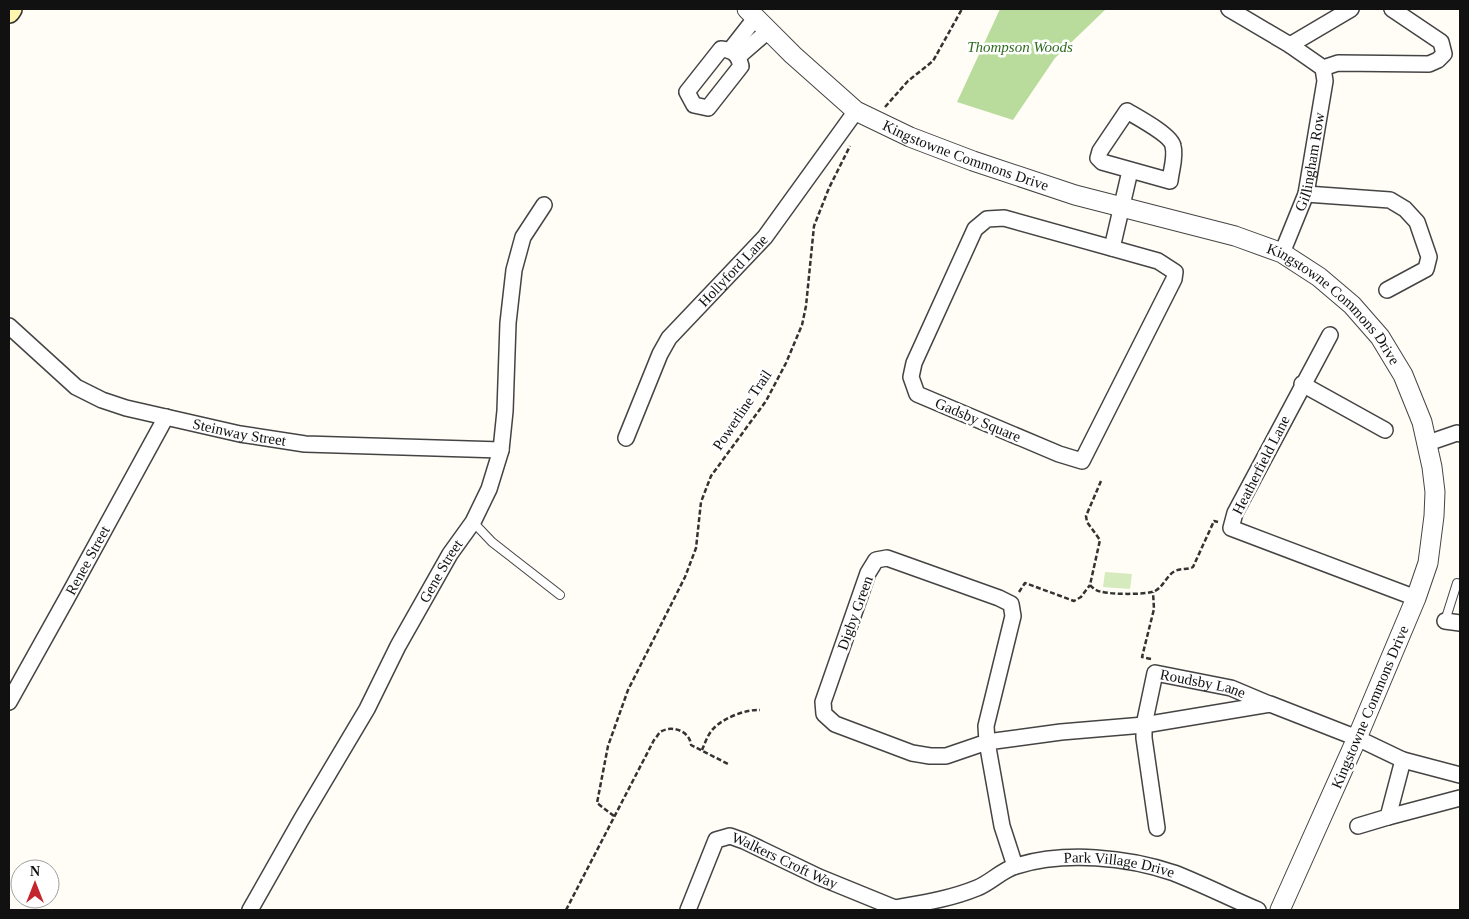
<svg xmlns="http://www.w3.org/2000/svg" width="1469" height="919" viewBox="0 0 1469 919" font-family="Georgia,serif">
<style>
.green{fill:#d5ebbd}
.forest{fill:#b9dc9c}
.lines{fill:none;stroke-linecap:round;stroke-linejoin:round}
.service-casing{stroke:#444;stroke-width:10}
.minor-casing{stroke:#444;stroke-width:18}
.tertiary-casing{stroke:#444;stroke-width:21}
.secondary-casing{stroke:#333;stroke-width:24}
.path{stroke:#333;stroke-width:2.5;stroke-dasharray:5 2.5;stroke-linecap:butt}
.service{stroke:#fff;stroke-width:8}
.minor{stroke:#fff;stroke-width:15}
.tertiary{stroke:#fff;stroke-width:19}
.secondary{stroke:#fff6b0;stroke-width:21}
.labels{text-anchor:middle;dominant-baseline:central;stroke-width:5;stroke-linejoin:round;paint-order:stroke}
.park-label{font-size:15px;font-style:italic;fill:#2f6b1f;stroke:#fff}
.street-label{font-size:15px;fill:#111;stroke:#fff}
</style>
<rect width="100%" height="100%" fill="#fffdf5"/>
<polygon class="green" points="1105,572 1132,574 1130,589 1103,587"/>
<polygon class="forest" points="1000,9 1106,9 1055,58 1013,120 957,102"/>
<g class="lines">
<defs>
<g id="service">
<polyline points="473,522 492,542 560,595"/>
<polyline points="1445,621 1457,583 1460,584"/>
</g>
<g id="minor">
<polyline points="1229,9 1290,45 1351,9"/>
<polyline points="1290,45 1323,68"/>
<path d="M721,49C733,50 738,54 741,66L708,108L694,105L687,92Z"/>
<polyline points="731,49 756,17"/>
<polyline points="739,56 768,31"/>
<path d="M1127,111C1137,117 1171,135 1173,146C1176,157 1171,170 1170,181L1102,162L1098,158L1100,151Z"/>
<polyline points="1306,194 1390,200 1405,209 1417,222 1429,257 1426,269 1387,290"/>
<polygon points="1004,218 1158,261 1175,272 1174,279 1082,461 1059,454 917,394 911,377 914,363 975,229 987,219"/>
<polyline points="1112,248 1130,171"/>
<path id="s1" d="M1282,253L1306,194L1325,81L1323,68L1338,63L1429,64L1438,60L1444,54L1441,42L1392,9"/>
<path id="s2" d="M9,326L76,387L102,400L126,408L240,434L305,444L501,450"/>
<polyline points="1330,335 1235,513 1231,528 1416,598"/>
<polyline points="1302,384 1385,430"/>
<path id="s3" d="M626,438L660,354L669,338L765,237L856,111"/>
<polyline points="1428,443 1457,433 1460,434"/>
<polygon points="887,558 999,598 1011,604 1013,616 986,726 987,742 946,756 930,756 912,753 835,724 824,714 823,702 868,573 876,560"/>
<polyline points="1445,621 1460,623"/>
<path id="s4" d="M9,702L67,598L166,417"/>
<polyline points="1403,760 1460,775"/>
<polyline points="1388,817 1460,798"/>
<path id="s5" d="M1157,828L1144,738V725L1155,673L1231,688L1269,704"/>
<polyline points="1015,866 1002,826 987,742 1061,732 1144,725 1270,704 1357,738 1403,760 1388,817 1358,826"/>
<path id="s6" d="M895,908C923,903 950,899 977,888C990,883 1002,870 1016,866C1065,851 1127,857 1174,873C1202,884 1230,898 1258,910"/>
<path id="s7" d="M250,910L301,820L367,709L398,646L450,554L473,522L489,489L501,450L505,411L508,323L514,270L523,237L544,205"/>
<path id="s8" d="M688,910L716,840L730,836L744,841L819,877L895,908V910"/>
</g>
<g id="tertiary">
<path id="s9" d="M747,9L793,55L856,111L910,137L973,161L1075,195L1235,236L1282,253L1319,277L1352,305L1380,337L1403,375L1422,422L1432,467L1435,492L1434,516L1428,563L1416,598L1357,738L1280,910"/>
</g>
<polyline id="secondary" points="9,12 11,9"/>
</defs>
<use href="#service" class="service-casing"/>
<use href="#minor" class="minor-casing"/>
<use href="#tertiary" class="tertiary-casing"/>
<use href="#secondary" class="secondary-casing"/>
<g class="path">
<polyline points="885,107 908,81 933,61 962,9"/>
<path d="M1101,481L1086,516L1087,522L1100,540L1090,585C1092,587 1094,589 1096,590C1104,595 1147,595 1155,591C1164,586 1166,576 1175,571C1181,568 1187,570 1193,567L1214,521L1218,522"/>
<polyline points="1019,592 1025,583 1074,601 1081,597 1090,585"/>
<polyline points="1151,659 1142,657 1154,609 1153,592"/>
<path d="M702,750C705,743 708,734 713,729C723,718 746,709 760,710"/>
<polyline points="614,816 597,803 608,746 628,690 685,577 696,548 701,502 711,476 766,401 786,363 802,325 806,306 814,226 829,188 850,146"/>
<path d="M566,910L654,740C657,737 659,732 662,731C674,725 690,732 691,745L730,765"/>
</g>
<use href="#service" class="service"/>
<use href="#minor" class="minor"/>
<use href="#tertiary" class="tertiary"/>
<use href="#secondary" class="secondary"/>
</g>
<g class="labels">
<g class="park-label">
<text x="1020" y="47">Thompson Woods</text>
</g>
<g class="street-label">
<text stroke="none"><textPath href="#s9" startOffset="268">Kingstowne Commons Drive</textPath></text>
<text stroke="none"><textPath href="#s1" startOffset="96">Gillingham Row</textPath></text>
<text stroke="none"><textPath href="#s3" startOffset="202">Hollyford Lane</textPath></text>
<text stroke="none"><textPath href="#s9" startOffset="672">Kingstowne Commons Drive</textPath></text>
<text transform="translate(742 410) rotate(-56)">Powerline Trail</text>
<text transform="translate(978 420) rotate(23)">Gadsby Square</text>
<text stroke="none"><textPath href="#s2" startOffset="261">Steinway Street</textPath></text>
<text transform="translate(1261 465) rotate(-63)">Heatherfield Lane</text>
<text stroke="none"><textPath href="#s4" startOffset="162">Renee Street</textPath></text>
<text stroke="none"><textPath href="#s7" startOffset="389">Gene Street</textPath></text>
<text transform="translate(855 613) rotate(-70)">Digby Green</text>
<text stroke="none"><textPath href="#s5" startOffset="206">Roudsby Lane</textPath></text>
<text transform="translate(1370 707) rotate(-67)">Kingstowne Commons Drive</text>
<text stroke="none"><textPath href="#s8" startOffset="150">Walkers Croft Way</textPath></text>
<text stroke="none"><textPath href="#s6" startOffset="234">Park Village Drive</textPath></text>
</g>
</g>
<rect width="1469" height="919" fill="none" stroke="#111111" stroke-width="20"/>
<g transform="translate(35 884)"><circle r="24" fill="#ffffff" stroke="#a0a0a0"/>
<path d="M0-4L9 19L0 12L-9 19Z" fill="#c4262e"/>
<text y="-8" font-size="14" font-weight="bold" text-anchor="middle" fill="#111111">N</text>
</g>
</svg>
